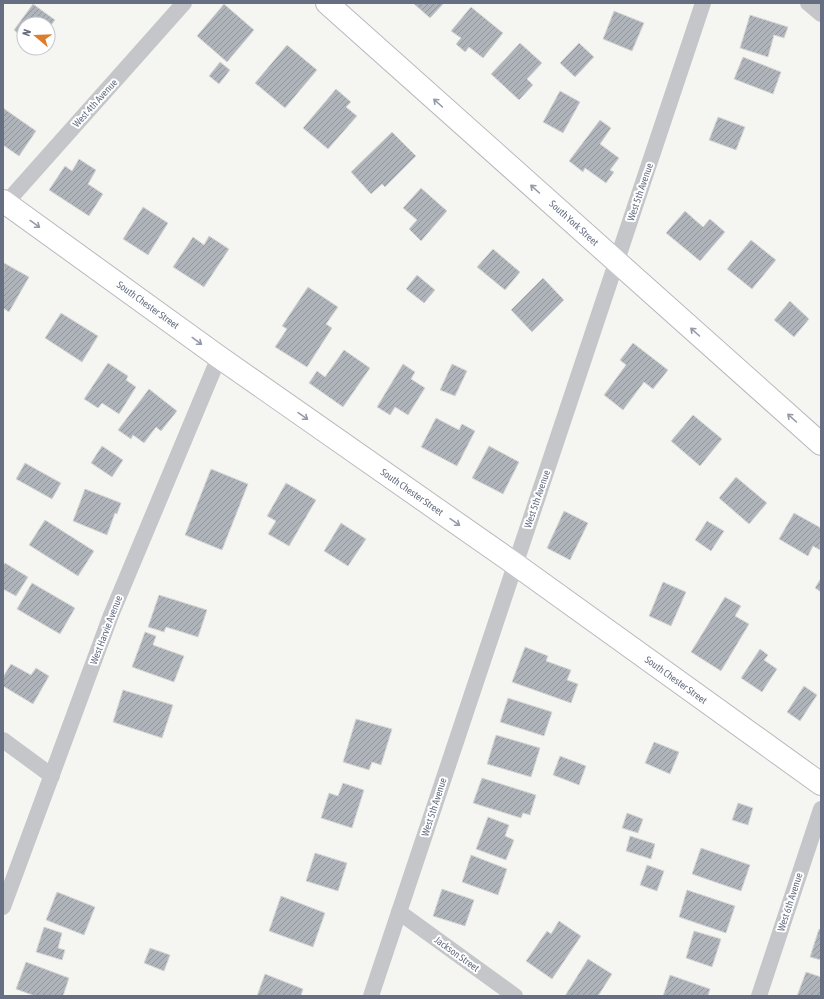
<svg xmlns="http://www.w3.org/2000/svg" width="824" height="999" viewBox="0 0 824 999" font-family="'Asap Condensed',sans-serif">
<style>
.building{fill:url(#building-hatch);stroke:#d7d7d5}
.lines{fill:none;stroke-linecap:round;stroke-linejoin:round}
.primary-casing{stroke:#b7b9bd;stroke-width:24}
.minor{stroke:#c4c6ca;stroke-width:16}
.primary{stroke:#fff;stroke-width:22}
.oneway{stroke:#949aa8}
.labels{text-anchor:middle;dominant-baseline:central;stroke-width:4;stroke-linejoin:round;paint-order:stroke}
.street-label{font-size:10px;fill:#666f82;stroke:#fff}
</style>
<defs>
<pattern id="building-hatch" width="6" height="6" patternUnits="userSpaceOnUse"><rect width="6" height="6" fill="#afb3ba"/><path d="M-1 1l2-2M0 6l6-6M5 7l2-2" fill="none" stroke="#92969d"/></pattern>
</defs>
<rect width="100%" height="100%" fill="#f5f6f2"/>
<g class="building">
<polygon points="413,3 444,3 430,18"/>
<polygon points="33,4 55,20 48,29 48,24 24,24 24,38 14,30"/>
<polygon points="224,4 254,30 227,62 197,36"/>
<polygon points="471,7 503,33 483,58 469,47 465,52 456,44 461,38 451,31"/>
<polygon points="614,11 644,23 632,51 603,39"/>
<polygon points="750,15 788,27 784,38 774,35 768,57 740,48"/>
<polygon points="520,43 542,63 527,79 533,85 519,100 491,74"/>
<polygon points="579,43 594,57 575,77 560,63"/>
<polygon points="287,45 317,70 285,108 255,83"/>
<polygon points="743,57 781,72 773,94 734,79"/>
<polygon points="220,62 230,70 219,84 209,76"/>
<polygon points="336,89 351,102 346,107 357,116 328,149 303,128"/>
<polygon points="560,91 580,102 563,133 543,122"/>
<polygon points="3,108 36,131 19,156 3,145"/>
<polygon points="718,117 745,127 736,150 709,140"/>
<polygon points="600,120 611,128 600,144 619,158 610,170 614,172 606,183 585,168 583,172 569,161"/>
<polygon points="392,132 416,156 385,187 382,184 371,194 351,172"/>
<polygon points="79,159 96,170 88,184 103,194 89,216 49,190 65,166 72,171"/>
<polygon points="421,188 447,211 421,241 409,229 417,220 403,208"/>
<polygon points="143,207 168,223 148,255 123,239"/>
<polygon points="685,211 703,227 710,219 725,232 700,261 666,233"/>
<polygon points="209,236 229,249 204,287 173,267 193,237 204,245"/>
<polygon points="751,240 776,260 752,289 727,269"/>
<polygon points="493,249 520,272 505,290 477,267"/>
<polygon points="4,263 29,277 9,312 3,308"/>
<polygon points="417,275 435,290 424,303 406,289"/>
<polygon points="543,278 564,300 532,332 511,310"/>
<polygon points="308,287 338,307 326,324 332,328 307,367 275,347 287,329 282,326"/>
<polygon points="790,301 809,319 794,337 774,320"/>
<polygon points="61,313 98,336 82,362 45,338"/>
<polygon points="633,343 668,370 653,389 644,382 623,410 604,395 626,365 620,360"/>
<polygon points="344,350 370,368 343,407 309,383 317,371 325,377"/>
<polygon points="108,363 128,376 126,380 136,387 119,414 102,403 98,408 84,399"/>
<polygon points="403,364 415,372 411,379 425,388 408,415 395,407 390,415 377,407"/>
<polygon points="452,364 467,371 455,396 440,390"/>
<polygon points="149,389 177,411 161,431 156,427 144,443 133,435 131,439 118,430"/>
<polygon points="693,415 722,439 700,466 671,441"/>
<polygon points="436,418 459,430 462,424 475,431 457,466 421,447"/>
<polygon points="102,446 123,460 112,477 91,463"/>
<polygon points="489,446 519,462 503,494 472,478"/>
<polygon points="25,463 61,483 52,499 16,479"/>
<polygon points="211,469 248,484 222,550 185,535"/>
<polygon points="736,477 767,503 749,524 719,498"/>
<polygon points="286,483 316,500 289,546 268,534 276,521 267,516"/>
<polygon points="85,489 121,503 117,514 115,513 107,535 73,521"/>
<polygon points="564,511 588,523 570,560 547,548"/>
<polygon points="794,513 821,528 820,550 813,546 808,556 779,539"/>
<polygon points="45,520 94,551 78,576 29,545"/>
<polygon points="707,521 724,531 711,551 695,540"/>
<polygon points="341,523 366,539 348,566 324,551"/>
<polygon points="5,563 28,577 16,596 3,589 3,567"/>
<polygon points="821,578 821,592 815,588"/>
<polygon points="663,582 686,592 671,626 649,616"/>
<polygon points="32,583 75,608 60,634 17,609"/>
<polygon points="159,595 207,610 198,637 166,627 164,632 148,627"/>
<polygon points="725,597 741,606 735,616 749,624 721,671 691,652"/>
<polygon points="145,632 156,636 153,645 184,656 174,682 132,667"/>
<polygon points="525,647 548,656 546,661 571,670 567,680 578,684 571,703 512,682"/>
<polygon points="760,649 768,655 764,660 777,669 762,692 741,678"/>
<polygon points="11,664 31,675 36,668 49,676 33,704 3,686 3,677"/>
<polygon points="804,686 817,695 800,721 787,712"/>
<polygon points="123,690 173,705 162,738 113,722"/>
<polygon points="508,698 552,712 544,736 500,722"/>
<polygon points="356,719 392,729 381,765 372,762 369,770 343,762"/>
<polygon points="496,735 540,748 531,777 487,764"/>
<polygon points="654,742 679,752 670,774 645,763"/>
<polygon points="560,756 586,766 579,785 553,775"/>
<polygon points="482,778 536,795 530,815 523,813 521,818 473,803"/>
<polygon points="343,783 364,790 352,828 321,818 329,793 338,796"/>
<polygon points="738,803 753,808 748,825 732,820"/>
<polygon points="627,813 643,819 638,833 622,828"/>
<polygon points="488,817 509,825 505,836 514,840 506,860 476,849"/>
<polygon points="630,836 655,844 651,859 626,851"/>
<polygon points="701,848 750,865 741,891 692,874"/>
<polygon points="315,853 347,863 338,891 306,881"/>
<polygon points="471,855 507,869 498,895 462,882"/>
<polygon points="647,865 664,871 657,891 640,885"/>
<polygon points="442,889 474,900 465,926 433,916"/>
<polygon points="687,890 735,906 726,933 679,917"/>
<polygon points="57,892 95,907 84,935 46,920"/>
<polygon points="281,896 325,913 313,947 269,931"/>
<polygon points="559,921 581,936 552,979 526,961 547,931 551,934"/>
<polygon points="44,927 62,933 58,948 65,950 62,960 36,952"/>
<polygon points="819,929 821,930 821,960 810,957"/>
<polygon points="694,931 721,939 712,967 686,958"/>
<polygon points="150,948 170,955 164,971 144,963"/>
<polygon points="588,959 612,974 598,996 565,996"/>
<polygon points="26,962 69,978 63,996 35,996 16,989"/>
<polygon points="806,972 821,977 821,996 797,996"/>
<polygon points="265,974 303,989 301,996 257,996"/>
<polygon points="670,975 710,989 708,996 663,996"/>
</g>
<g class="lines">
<defs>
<g id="primary">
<polyline points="327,3 821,444"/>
<polyline points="3,201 219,357 515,564 821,784"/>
</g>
</defs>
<use href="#primary" class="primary-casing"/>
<g class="minor">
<polyline points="808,3 821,14"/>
<polyline points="6,203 184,3"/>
<polyline points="3,740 52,776"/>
<polyline points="3,907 111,615 219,357"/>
<polyline points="399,912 515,996"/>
<polyline points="371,996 703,3"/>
<polyline points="759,996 821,809"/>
</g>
<use href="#primary" class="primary"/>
</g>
<defs><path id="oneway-shaft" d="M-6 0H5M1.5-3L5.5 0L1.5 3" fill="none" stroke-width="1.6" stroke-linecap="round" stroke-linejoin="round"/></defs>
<g class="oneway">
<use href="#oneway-shaft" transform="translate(438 103) rotate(-138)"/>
<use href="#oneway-shaft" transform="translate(535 189) rotate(-138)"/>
<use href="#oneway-shaft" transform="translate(35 224) rotate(36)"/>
<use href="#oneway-shaft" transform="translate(695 332) rotate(-138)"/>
<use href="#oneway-shaft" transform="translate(197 341) rotate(36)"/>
<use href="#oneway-shaft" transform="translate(303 416) rotate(35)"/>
<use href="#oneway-shaft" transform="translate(792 418) rotate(-138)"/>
<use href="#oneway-shaft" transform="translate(455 522) rotate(35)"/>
</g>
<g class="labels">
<g class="street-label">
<text transform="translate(95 103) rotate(-48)">West 4th Avenue</text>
<text transform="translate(640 192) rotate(-71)">West 5th Avenue</text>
<text transform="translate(574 223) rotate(42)">South York Street</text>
<text transform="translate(148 305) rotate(36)">South Chester Street</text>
<text transform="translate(412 492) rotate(35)">South Chester Street</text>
<text transform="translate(537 499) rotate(-71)">West 5th Avenue</text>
<text transform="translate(106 630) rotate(-69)">West Harvie Avenue</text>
<text transform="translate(676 680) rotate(36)">South Chester Street</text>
<text transform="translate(434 807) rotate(-72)">West 5th Avenue</text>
<text transform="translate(790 902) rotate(-72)">West 6th Avenue</text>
<text transform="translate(457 954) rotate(36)">Jackson Street</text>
</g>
</g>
<rect width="824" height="999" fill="none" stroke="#666f82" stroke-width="8"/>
<g transform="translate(36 36) rotate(289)"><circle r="19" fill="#ffffff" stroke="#c2c5cd"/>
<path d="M0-3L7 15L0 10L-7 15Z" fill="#dc7e2d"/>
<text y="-6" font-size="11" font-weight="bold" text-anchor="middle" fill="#666f82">N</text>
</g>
</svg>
